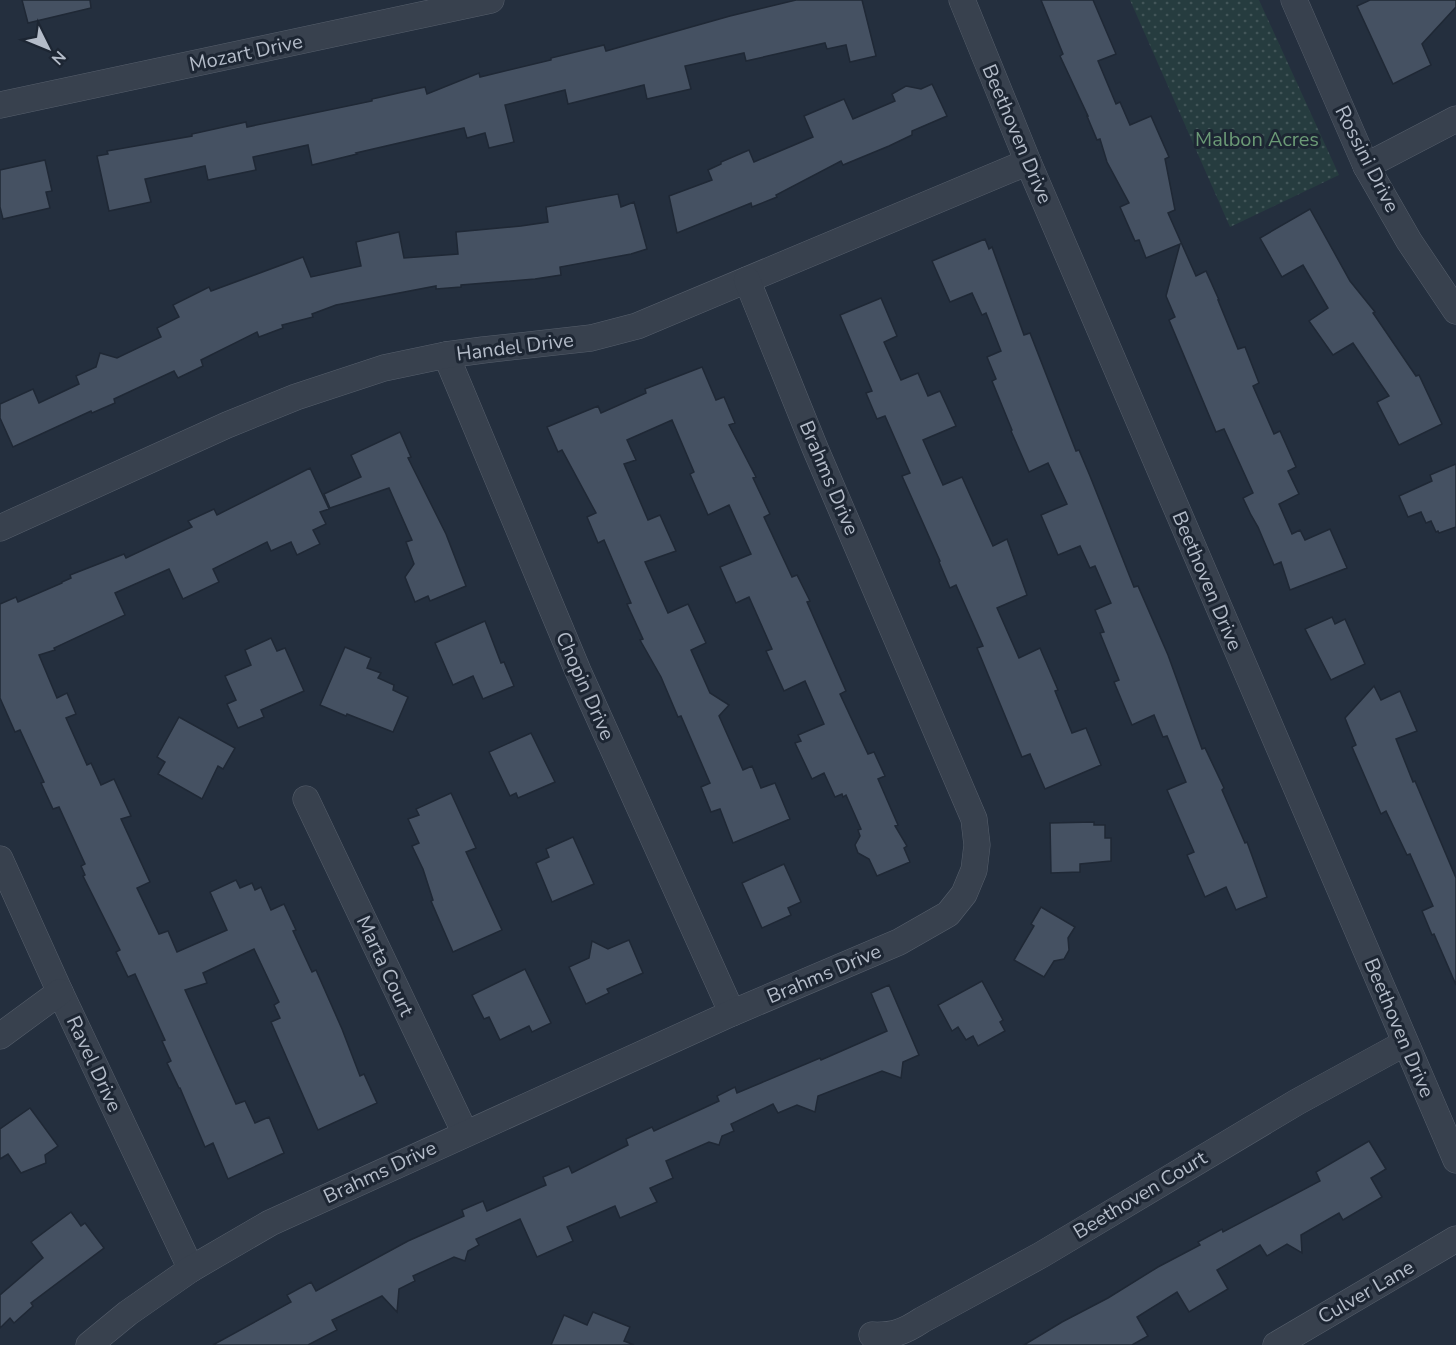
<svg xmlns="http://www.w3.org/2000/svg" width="1456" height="1345" viewBox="0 0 1456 1345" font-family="'Nunito Sans',sans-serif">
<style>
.park{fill:url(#park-dots)}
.building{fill:#455162;stroke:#1f2835;stroke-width:1.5}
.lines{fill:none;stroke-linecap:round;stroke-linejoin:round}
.minor-casing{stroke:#565f6c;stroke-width:27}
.minor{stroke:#38414e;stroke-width:26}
.labels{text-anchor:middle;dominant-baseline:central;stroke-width:6;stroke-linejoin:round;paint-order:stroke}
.street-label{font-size:20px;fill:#b4bcc9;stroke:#1d2633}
.park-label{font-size:20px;fill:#6b9a76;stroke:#1d2633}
</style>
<defs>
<pattern id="park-dots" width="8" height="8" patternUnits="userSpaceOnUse" patternTransform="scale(1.5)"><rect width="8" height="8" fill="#263c3f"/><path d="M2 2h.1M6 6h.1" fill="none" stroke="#435659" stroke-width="1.8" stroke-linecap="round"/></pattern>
</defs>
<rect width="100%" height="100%" fill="#242f3e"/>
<polygon class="park" points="1130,0 1259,0 1339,175 1230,227"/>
<g class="building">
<polygon points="22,0 90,0 91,8 28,23"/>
<polygon points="796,0 862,0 876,56 850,62 846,45 827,49 825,43 746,61 744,53 685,66 691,89 647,99 644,85 568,104 565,90 505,105 514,142 489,148 485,133 467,138 464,128 356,153 357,154 312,165 308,145 253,157 256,170 208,180 205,166 145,179 151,202 109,211 97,156 108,154 107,151 192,136 192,134 246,122 247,127 372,101 372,99 425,87 427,94 479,73 480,77 551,60 551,58 604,45 606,51 730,16"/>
<polygon points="1041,0 1093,0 1116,54 1098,61 1116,104 1120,102 1130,125 1151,116 1169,157 1165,159 1175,210 1168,213 1196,276 1206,271 1219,300 1218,300 1238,349 1245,347 1259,383 1253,386 1274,434 1280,431 1296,467 1288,471 1299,494 1279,504 1292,534 1300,530 1305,540 1330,529 1347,568 1290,590 1281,562 1274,565 1258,527 1251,515 1243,498 1253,493 1224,429 1216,432 1169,320 1175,317 1166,296 1180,244 1146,258 1139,240 1135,241 1120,207 1129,203 1107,162 1100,139 1097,140 1087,116 1088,116 1060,56 1063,54"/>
<polygon points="1370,0 1456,0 1456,7 1422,44 1431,65 1393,84 1357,6"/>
<polygon points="932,84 947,116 912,131 912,135 889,146 843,165 841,161 776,195 777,197 752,207 751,203 677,233 669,196 712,180 708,170 721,164 721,162 749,150 754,162 813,137 804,116 844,99 853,119 895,101 892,94 906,86 921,89"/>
<polygon points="45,160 52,191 46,192 50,208 3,219 0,207 0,170"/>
<polygon points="618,194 621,207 634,202 647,249 631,254 560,267 561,275 535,279 461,285 461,287 436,289 436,286 336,305 312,314 313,317 282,325 283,328 259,337 257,332 201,360 203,366 178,378 174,371 114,399 115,403 92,413 91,411 13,447 0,418 0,404 33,389 39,403 79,384 76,376 96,367 100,353 117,358 161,337 157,328 179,317 173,305 209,287 211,291 303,257 311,277 361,266 356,242 399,232 404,258 458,254 456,232 521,226 548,222 546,207"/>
<polygon points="1310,209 1350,281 1375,312 1373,313 1416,376 1419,375 1442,424 1399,445 1377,402 1389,396 1353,343 1333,355 1309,321 1328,308 1303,265 1282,277 1260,238"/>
<polygon points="985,239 989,249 992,247 1024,335 1030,333 1076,451 1079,450 1090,476 1134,587 1138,586 1168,655 1202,749 1205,748 1224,788 1222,790 1245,843 1247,842 1267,897 1236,910 1226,887 1205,897 1187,855 1194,852 1167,790 1186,782 1167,736 1163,737 1154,715 1132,725 1114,682 1119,680 1100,633 1104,632 1095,610 1111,603 1095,566 1090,568 1080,546 1058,555 1041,515 1067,504 1048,463 1029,472 1011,431 1012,430 992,381 996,379 987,357 1001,351 986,313 982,315 972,293 950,302 932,261"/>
<polygon points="881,298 897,336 884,342 901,380 918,373 928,396 940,391 956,426 923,440 943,485 962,477 993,546 1007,539 1027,595 997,608 1019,658 1040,648 1058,690 1055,691 1072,733 1086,728 1101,765 1045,789 1030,754 1022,757 977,648 983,646 956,585 950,588 939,562 940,561 902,476 910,473 885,416 877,419 866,393 872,391 840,315"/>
<polygon points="702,367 716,400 724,397 735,423 729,425 756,477 753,478 770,514 764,517 792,577 797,575 810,601 807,602 846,691 840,694 868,754 874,752 885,776 878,779 898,825 895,826 907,846 904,848 910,862 877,876 869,859 858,853 855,845 860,836 858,830 861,829 846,795 843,797 842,794 835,797 824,773 812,779 795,743 801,741 798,735 824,724 805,681 784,691 766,651 772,649 749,597 736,603 720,567 751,554 729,505 708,515 690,474 694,472 672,420 627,440 636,460 624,464 648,520 660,515 676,551 645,562 668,613 688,604 706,643 691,650 710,693 729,705 719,716 743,770 752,766 761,788 775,783 790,819 733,843 720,809 711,812 701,787 710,783 681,716 678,717 661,677 640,640 643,639 627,604 631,603 604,540 598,543 587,517 596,513 562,450 558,452 547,427 598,406 601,413 646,393 645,389"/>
<polygon points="400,432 411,457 408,458 446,534 466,586 430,601 428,596 415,602 405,577 414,564 406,542 412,540 389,488 330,508 324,494 361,477 351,455"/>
<polygon points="1456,464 1456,527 1439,533 1438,531 1436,532 1431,521 1426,523 1421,512 1408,517 1399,496 1432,481 1430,475"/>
<polygon points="310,468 329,509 320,512 326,524 313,530 320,544 297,555 291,542 271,551 267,542 213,569 219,582 183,599 169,569 115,593 125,615 54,648 55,650 39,655 57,698 67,693 76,714 66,718 87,765 91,763 101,785 114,779 131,816 121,819 150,882 137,888 159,934 168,931 177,952 227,930 210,892 236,880 240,888 252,883 255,890 261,887 271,910 284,904 296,930 293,931 312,972 316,970 342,1029 360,1076 364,1074 377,1103 318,1130 271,1022 280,1018 274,1005 279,1002 254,949 203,973 207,983 185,990 236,1104 245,1101 255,1123 269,1117 284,1153 228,1179 213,1143 205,1147 180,1088 179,1088 167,1063 171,1061 162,1041 165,1040 135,974 128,977 116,952 120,950 83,876 85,875 81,866 85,864 59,807 53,809 41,783 44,782 20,730 15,732 0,698 0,604 16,597 18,602 62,583 62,582 71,578 70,575 124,554 126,558 192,527 188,521 214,509 217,515"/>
<polygon points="1332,617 1335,624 1345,619 1365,664 1331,680 1305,629"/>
<polygon points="485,621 501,663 504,662 514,686 483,699 473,676 453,685 435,643"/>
<polygon points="271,638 277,651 285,648 304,691 261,710 264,717 238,728 227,704 236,700 225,676 251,665 245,650"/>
<polygon points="345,647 371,658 367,668 381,673 378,678 394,685 393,690 408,697 393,732 347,714 346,716 320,705"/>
<polygon points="1374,686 1381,700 1400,691 1417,731 1396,739 1413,782 1415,781 1456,878 1456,985 1434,934 1432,935 1422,911 1433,906 1410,854 1407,855 1386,811 1381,814 1352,747 1356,745 1345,718"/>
<polygon points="179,717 235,748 223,769 218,766 202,799 158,774 165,762 157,757"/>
<polygon points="531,733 555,782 518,798 516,793 510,796 489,752"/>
<polygon points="451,793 476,848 466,852 502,930 453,952 431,901 433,900 423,869 412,846 419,843 408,819 419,815 416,809"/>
<polygon points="1094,822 1094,825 1105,825 1105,838 1111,838 1111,861 1080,864 1080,872 1051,873 1050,823"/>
<polygon points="573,837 594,884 552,902 536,863 549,857 546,849"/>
<polygon points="784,864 801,902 788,908 791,915 762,928 742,883"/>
<polygon points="1041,907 1075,927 1068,938 1069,950 1064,959 1054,961 1044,977 1014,960 1034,926 1031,924"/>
<polygon points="629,940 643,973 607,989 609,993 586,1004 569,967 589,958 592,941 608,949"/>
<polygon points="525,969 551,1023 532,1032 529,1026 500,1040 489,1017 484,1019 472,995"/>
<polygon points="982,981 1003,1020 1000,1022 1005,1031 978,1046 973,1036 966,1040 958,1027 952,1031 938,1005"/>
<polygon points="889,985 919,1055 903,1062 901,1078 882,1071 818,1096 815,1112 797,1105 778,1113 773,1104 731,1124 734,1131 722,1136 719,1145 709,1142 666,1161 673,1178 650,1188 657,1202 620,1218 615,1206 567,1227 573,1241 537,1257 520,1219 476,1239 479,1245 468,1251 465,1261 454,1257 413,1276 415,1281 399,1289 397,1312 382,1296 332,1320 337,1330 308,1345 213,1345 291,1302 287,1295 311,1282 316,1291 408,1241 464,1216 462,1210 483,1201 487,1211 546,1185 543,1177 569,1166 572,1173 628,1145 626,1139 652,1127 654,1131 719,1101 717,1096 735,1087 737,1093 820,1058 821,1060 887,1031 871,993"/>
<polygon points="30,1108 58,1146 45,1155 46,1163 21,1173 8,1154 0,1159 0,1129"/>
<polygon points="1369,1141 1386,1169 1371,1178 1382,1197 1343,1220 1339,1213 1301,1235 1302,1253 1287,1244 1267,1256 1260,1245 1217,1270 1228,1289 1189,1312 1177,1292 1137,1317 1148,1336 1132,1345 1024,1345 1062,1322 1108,1298 1158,1267 1200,1245 1198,1242 1222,1229 1223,1232 1320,1181 1316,1172"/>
<polygon points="71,1212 81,1226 85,1223 104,1248 31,1303 33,1306 14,1323 10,1318 0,1328 0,1295 43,1258 31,1242"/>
<polygon points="593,1312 630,1327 624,1341 634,1345 551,1345 564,1315 587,1325"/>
</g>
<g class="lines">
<defs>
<g id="minor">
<polyline points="962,0 1028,162 1456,1160"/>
<polyline points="1294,0 1366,166 1409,241 1456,311"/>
<polyline points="0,105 491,0"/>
<polyline points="1366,166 1456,119"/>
<polyline points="446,355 578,671 732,1013"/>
<polyline points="0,528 227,425 296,397 384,368 446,355 483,350 591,338 637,326 1028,162"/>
<polyline points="306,799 465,1133"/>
<polyline points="0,859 60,992 191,1269"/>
<polyline points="0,1036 60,992"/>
<path d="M872,1335C893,1336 904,1332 922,1320L1041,1255L1297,1102L1405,1043"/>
<polyline points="89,1345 128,1313 191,1269 270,1223 732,1013 899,942 948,914 964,894 974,870 977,845 974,819 815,448 747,280"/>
<polyline points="1276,1345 1456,1239"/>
</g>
</defs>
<use href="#minor" class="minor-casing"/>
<use href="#minor" class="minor"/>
</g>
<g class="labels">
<g class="street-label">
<text transform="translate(246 53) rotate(-12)">Mozart Drive</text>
<text transform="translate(1017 134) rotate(67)">Beethoven Drive</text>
<text transform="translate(1367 159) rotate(63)">Rossini Drive</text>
<text transform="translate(515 347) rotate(-7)">Handel Drive</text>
<text transform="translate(829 478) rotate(67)">Brahms Drive</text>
<text transform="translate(1207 581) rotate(67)">Beethoven Drive</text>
<text transform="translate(585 686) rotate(66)">Chopin Drive</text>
<text transform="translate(385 966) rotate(65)">Marta Court</text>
<text transform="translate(824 974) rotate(-23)">Brahms Drive</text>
<text transform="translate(1399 1028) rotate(67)">Beethoven Drive</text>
<text transform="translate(94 1064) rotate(65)">Ravel Drive</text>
<text transform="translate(380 1172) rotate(-25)">Brahms Drive</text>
<text transform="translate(1140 1195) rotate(-31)">Beethoven Court</text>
<text transform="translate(1366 1292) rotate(-30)">Culver Lane</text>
</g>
<g class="park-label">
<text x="1257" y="139">Malbon Acres</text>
</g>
</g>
<g transform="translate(48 48) rotate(133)" stroke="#1d2633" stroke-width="4.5" paint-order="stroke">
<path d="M0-4.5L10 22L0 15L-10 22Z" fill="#b4bcc9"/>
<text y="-9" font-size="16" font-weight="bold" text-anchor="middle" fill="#b4bcc9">N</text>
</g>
</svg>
